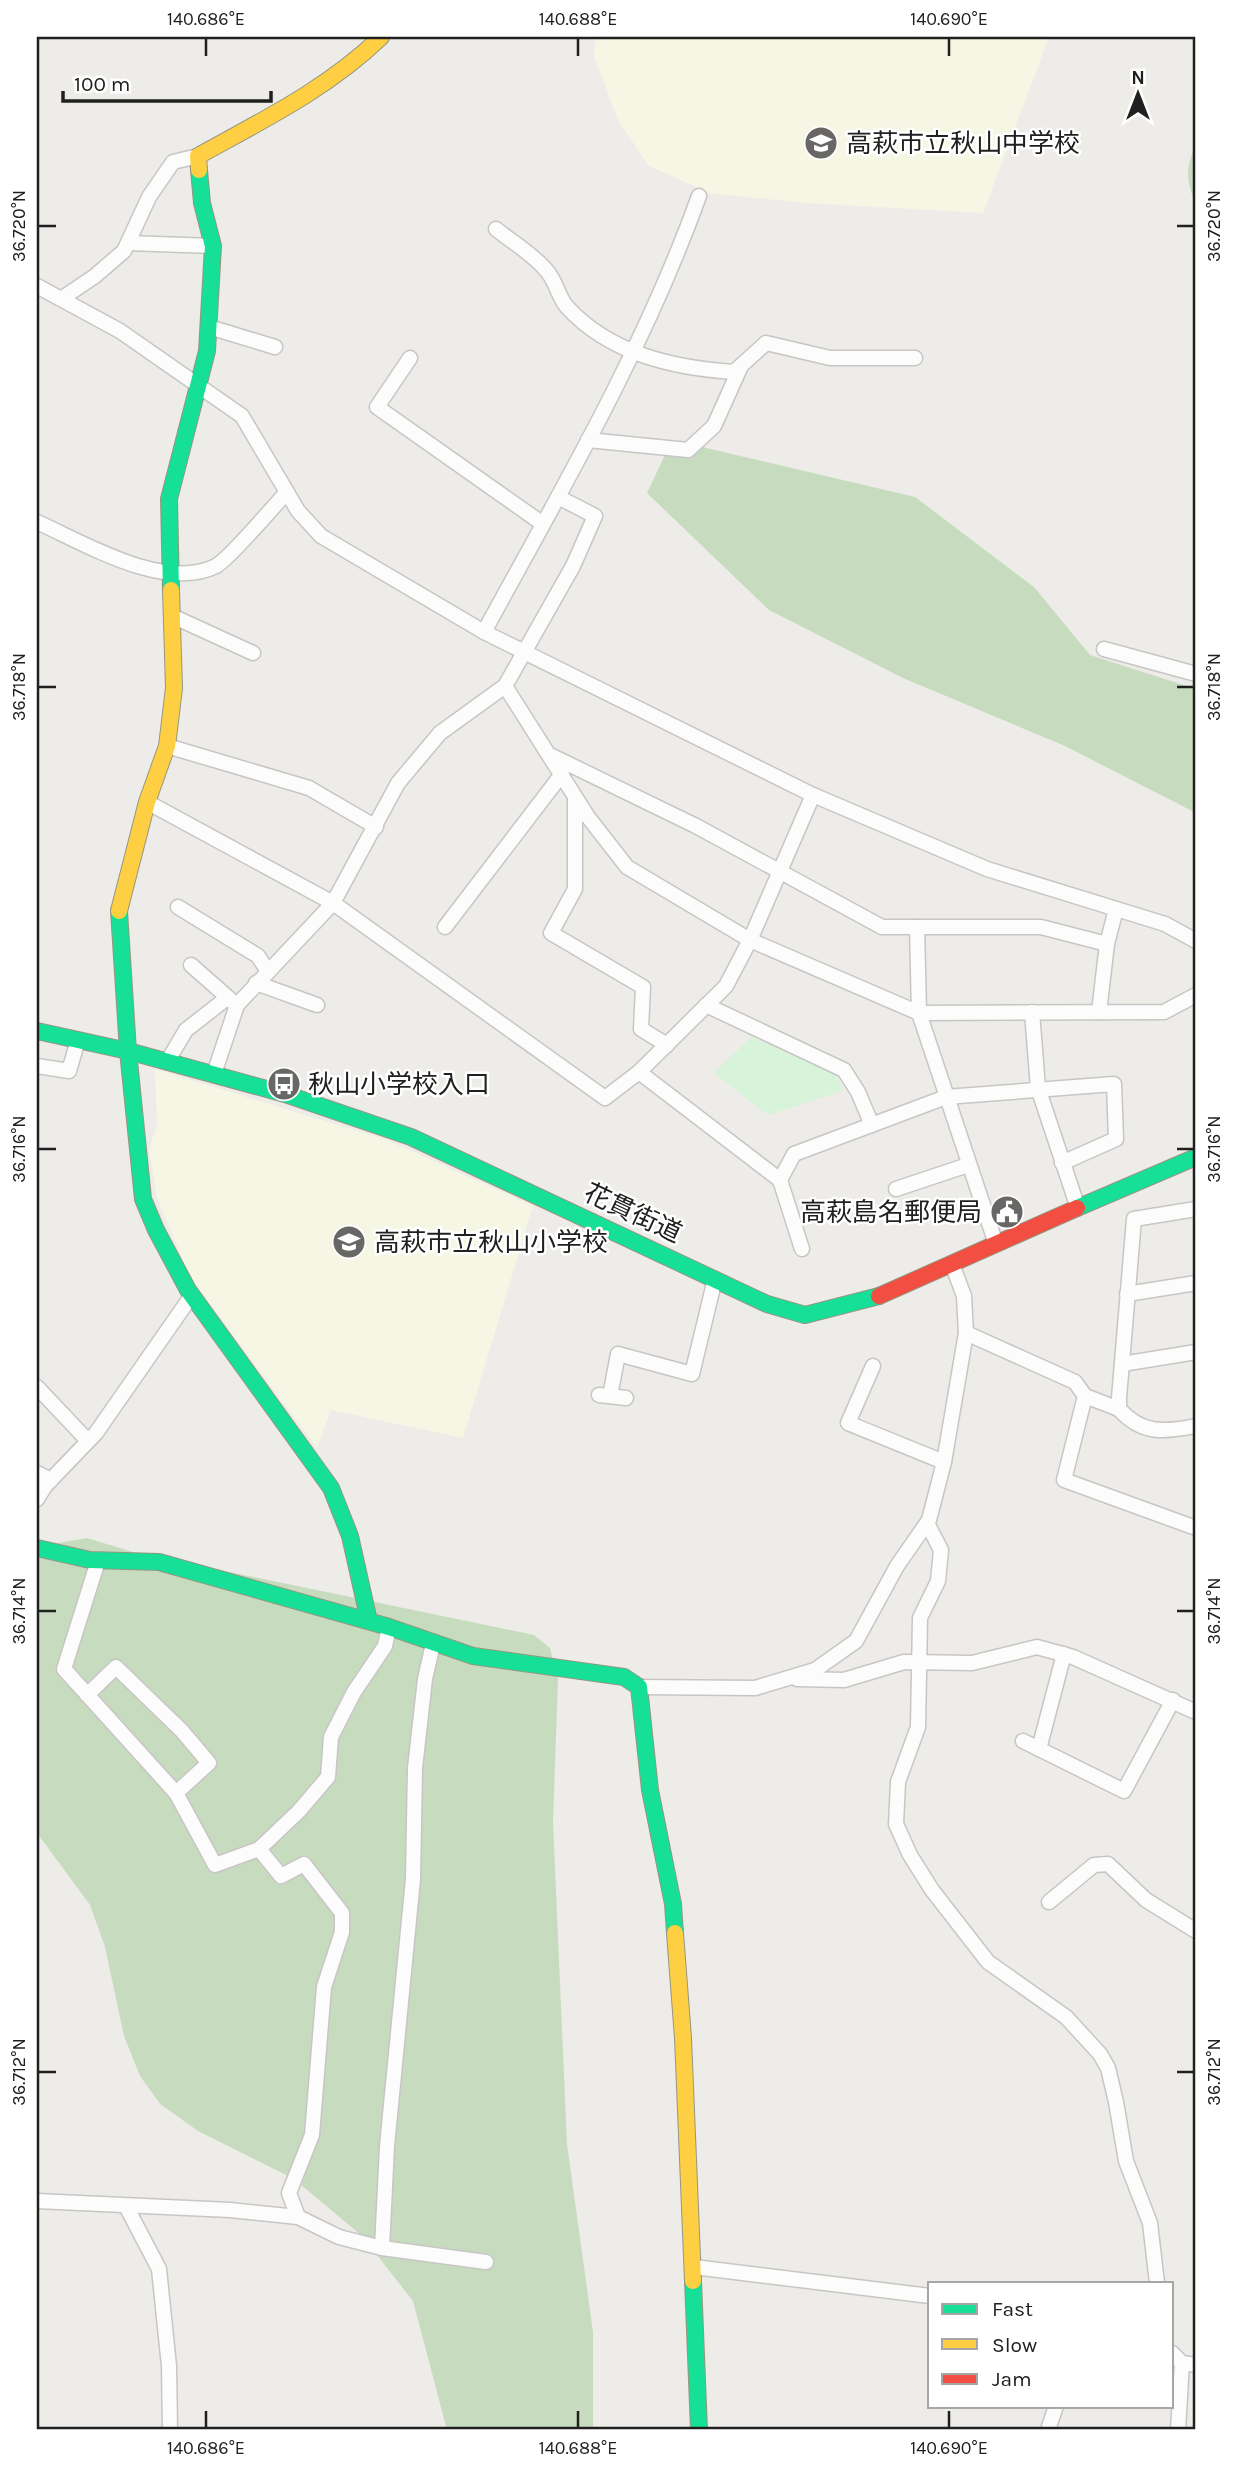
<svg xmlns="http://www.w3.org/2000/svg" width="1233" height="2467" viewBox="0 0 1233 2467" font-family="Karla,'Noto Sans JP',sans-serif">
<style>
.education{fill:#f6f6e4}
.forest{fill:#c7dcbe}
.park{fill:#d7f3d9}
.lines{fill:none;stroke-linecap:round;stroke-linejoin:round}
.street-casing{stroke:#c7c6c4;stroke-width:17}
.fast-casing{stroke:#949780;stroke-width:18}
.slow-casing{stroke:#949780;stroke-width:18}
.jam-casing{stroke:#949780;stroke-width:18}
.street{stroke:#fcfcfc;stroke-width:14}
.fast{stroke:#16e098;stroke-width:16}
.slow{stroke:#ffcf43;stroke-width:16}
.jam{stroke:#f24e42;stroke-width:16}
.ticks{fill:none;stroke:#202020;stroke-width:2.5}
.labels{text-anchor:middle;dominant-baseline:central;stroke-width:5;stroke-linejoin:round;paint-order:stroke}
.poi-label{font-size:26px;fill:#202020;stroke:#fff;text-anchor:start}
.street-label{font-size:26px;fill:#202020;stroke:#fff}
.neatline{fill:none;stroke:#202020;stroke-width:2.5}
.ticks-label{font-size:18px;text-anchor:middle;fill:#202020}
</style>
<rect width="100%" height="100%" fill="#eeece8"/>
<g class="education">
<polygon points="596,37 1049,37 983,213 806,203 710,193 649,166 618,120 594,56"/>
<polygon points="155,1069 387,1140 533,1206 463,1438 331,1410 317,1448 190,1277 157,1198 149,1149 157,1125"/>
</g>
<g class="forest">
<path d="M1196,146V204C1186,182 1185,166 1196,146Z"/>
<polygon points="672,440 915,497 1034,587 1090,655 1196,689 1196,813 1065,746 903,678 769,610 647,493"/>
<polygon points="87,1538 133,1552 534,1635 550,1648 558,1679 553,1822 567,2144 593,2332 593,2430 447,2430 413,2301 362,2236 294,2179 198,2131 160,2104 140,2076 124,2036 105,1947 90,1905 37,1833 37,1551 52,1544"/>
</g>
<polygon class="park" points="751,1037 832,1069 844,1090 768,1115 714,1073"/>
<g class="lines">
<defs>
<g id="street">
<path d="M496,229C512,242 533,254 546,270C556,280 558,297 567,307C610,354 674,368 734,372L766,343L830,358H915"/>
<polyline points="128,243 213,246"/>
<polyline points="37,286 120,331 242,416 298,511 321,536 484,632 813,795 987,869 1165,924 1196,941"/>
<polyline points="61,299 95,276 124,251 149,197 173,162 198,156"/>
<polyline points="209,327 275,347"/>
<polyline points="410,358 377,407 543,524"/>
<polyline points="588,440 688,450 714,426 741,366"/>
<polyline points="558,497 595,516 573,566 505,686 588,817 627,867 750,940 919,1013 1164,1012 1196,995"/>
<path d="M37,522C84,543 164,592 216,566C230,558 273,507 287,492"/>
<polyline points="172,616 253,653"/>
<path d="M484,632C562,489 644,349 699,196"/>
<polyline points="1104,649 1196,674"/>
<polyline points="167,746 309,788 376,827"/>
<polyline points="552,756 696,826 882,927 1041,927 1107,944 1116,909"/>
<polyline points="575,797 575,889 551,933 643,987 641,1029 667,1045"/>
<polyline points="147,802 333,903 605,1098 639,1072 726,986 750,940 813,795"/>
<polyline points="178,907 258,956 267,970"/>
<polyline points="445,927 562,774"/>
<polyline points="917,927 919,1013 996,1244"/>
<polyline points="191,965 233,1002"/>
<polyline points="256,983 317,1005"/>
<polyline points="706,1005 844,1070 858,1092 872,1125"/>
<polyline points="1032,1012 1038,1088 1078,1208"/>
<polyline points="1099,1012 1107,944"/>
<polyline points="167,1062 186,1030 227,998"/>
<polyline points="37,1066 69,1071 78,1040"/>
<polyline points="639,1072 780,1180 794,1154 946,1097 1114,1084 1116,1139 1062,1163"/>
<polyline points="214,1074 237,1005 333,903 398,783 440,733 505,686"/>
<polyline points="780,1180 802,1249"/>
<polyline points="896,1189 968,1165"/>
<path d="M1196,1209L1134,1219L1119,1398V1409C1142,1435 1165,1432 1196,1426"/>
<polyline points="1127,1294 1196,1283"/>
<polyline points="966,1333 1075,1382 1085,1396 1119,1409"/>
<polyline points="1122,1364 1196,1352"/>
<polyline points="873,1366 848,1423 944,1462"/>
<polyline points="37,1387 88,1441"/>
<polyline points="599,1395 626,1398"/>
<polyline points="610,1396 618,1354 692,1374 715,1279"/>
<polyline points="1085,1396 1064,1480 1196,1528"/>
<polyline points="37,1473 51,1480"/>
<polyline points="37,1499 45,1486 96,1433 192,1295"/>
<polyline points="927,1523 941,1550 938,1581 920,1618 918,1727 898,1782 896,1824 910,1855 932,1890 988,1962 1066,2017 1100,2054 1108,2068 1116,2102 1126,2161 1150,2223 1157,2283"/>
<polyline points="98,1561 64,1669 176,1793 215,1865 259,1849 299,1811 328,1777 331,1737 354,1692 385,1646 389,1627"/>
<polyline points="797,1679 844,1680 904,1662 972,1663 1037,1647 1073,1657 1196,1712"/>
<polyline points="639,1687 755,1688 815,1670 856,1641 897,1566 929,1520 944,1462 966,1333 964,1296 952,1264"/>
<polyline points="87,1695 116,1667 182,1731 209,1763 176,1793"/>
<polyline points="1023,1741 1124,1791 1173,1700"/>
<polyline points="1039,1749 1064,1654"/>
<polyline points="259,1849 281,1876 304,1864 342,1913 342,1932 324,1987 312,2135 289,2193 298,2217"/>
<polyline points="1049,1902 1094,1865 1108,1864 1146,1900 1196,1931"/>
<polyline points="37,2201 230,2210 298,2217 339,2237 382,2248 486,2262"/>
<polyline points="126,2206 159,2269 169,2366 170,2430"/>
<polyline points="382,2248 387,2146 413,1879 415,1768 425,1679 433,1644"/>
<polyline points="694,2267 930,2296"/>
<polyline points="1172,2353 1182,2363 1196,2365"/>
<polyline points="1048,2430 1056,2406"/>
<polyline points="1178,2430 1182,2363"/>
</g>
<g id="fast">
<polyline points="171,590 169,499 207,351 213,246 202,203 199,170"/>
<polyline points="119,911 128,1051 143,1199 156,1230 188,1290 331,1488 350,1536 369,1621"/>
<polyline points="37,1031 128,1051 285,1094 411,1137 767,1304 805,1315 879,1296"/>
<polyline points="1077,1208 1196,1157"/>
<polyline points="37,1548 90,1560 159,1562 389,1627 473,1656 624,1677 639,1687 650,1790 673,1904 675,1933"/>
<polyline points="693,2281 699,2430"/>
</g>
<g id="slow">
<path d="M199,170L198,156C263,120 327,89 381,37"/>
<polyline points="119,911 147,802 167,746 174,688 171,590"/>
<polyline points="675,1933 683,2038 693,2281"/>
</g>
<polyline id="jam" points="879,1296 1077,1208"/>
</defs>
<use href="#street" class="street-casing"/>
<use href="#fast" class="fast-casing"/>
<use href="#slow" class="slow-casing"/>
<use href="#jam" class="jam-casing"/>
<use href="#street" class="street"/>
<use href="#fast" class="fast"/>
<use href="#slow" class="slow"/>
<use href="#jam" class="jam"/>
</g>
<path class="ticks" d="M206,38V56M578,38V56M949,38V56M38,226H56M1177,226H1194M38,687H56M1177,687H1194M38,1149H56M1177,1149H1194M38,1611H56M1177,1611H1194M38,2072H56M1177,2072H1194M206,2411V2428M578,2411V2428M949,2411V2428"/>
<defs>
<symbol id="school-disc" viewBox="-11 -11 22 22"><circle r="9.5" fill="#686766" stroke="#fff"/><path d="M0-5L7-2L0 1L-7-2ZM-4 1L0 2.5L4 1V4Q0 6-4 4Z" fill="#fff"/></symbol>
<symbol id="bus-disc" viewBox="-11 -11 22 22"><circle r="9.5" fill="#686766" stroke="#fff"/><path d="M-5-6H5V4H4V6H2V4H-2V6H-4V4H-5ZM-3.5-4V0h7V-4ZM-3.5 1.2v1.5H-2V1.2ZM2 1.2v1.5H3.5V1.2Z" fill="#fff"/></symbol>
<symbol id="civic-disc" viewBox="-11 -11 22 22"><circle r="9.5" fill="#686766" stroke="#fff"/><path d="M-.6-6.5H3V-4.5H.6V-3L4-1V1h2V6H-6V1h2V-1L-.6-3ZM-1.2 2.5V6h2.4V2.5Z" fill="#fff"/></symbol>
</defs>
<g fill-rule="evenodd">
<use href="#school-disc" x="802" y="124" width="38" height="38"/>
<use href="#bus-disc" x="265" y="1065" width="38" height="38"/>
<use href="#civic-disc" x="988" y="1193" width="38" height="38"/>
<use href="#school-disc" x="330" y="1223" width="38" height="38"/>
</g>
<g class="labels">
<g class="poi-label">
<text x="846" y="143">高萩市立秋山中学校</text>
<text x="308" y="1084">秋山小学校入口</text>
<text x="982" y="1212" text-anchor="end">高萩島名郵便局</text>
<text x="374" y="1242">高萩市立秋山小学校</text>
</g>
<g class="street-label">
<text transform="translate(633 1213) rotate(25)">花貫街道</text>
</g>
</g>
<rect width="1233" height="2467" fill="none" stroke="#ffffff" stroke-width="77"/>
<rect x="928" y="2282" width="245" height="126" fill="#ffffff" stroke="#a6a6a6" stroke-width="2"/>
<rect x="942" y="2304" width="35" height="10" fill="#16e098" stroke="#a6a6a6" stroke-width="2"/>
<text x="992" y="2316" font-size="21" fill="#202020">Fast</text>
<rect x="942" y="2339" width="35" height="10" fill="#ffcf43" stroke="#a6a6a6" stroke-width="2"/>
<text x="992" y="2352" font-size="21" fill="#202020">Slow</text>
<rect x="942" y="2374" width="35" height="10" fill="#f24e42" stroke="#a6a6a6" stroke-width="2"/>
<text x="992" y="2386" font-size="21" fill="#202020">Jam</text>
<g transform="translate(1138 94)" stroke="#ffffff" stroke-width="5" paint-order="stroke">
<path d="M0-5L12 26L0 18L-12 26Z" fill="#202020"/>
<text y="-10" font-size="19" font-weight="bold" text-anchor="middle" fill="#202020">N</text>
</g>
<path d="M63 91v10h208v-10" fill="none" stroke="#202020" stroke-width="3.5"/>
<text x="74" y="91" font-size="21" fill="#202020" stroke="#ffffff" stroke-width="5" paint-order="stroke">100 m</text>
<rect x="38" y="38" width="1156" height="2390" class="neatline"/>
<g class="ticks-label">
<text x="206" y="25">140.686°E</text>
<text x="578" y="25">140.688°E</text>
<text x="949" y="25">140.690°E</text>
<text transform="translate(19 226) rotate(-90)" y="6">36.720°N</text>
<text transform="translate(1214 226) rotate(-90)" y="6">36.720°N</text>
<text transform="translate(19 687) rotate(-90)" y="6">36.718°N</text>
<text transform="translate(1214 687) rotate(-90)" y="6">36.718°N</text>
<text transform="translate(19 1149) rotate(-90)" y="6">36.716°N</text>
<text transform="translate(1214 1149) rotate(-90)" y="6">36.716°N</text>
<text transform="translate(19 1611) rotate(-90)" y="6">36.714°N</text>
<text transform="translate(1214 1611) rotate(-90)" y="6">36.714°N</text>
<text transform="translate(19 2072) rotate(-90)" y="6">36.712°N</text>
<text transform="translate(1214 2072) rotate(-90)" y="6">36.712°N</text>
<text x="206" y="2454">140.686°E</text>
<text x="578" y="2454">140.688°E</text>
<text x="949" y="2454">140.690°E</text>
</g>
</svg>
